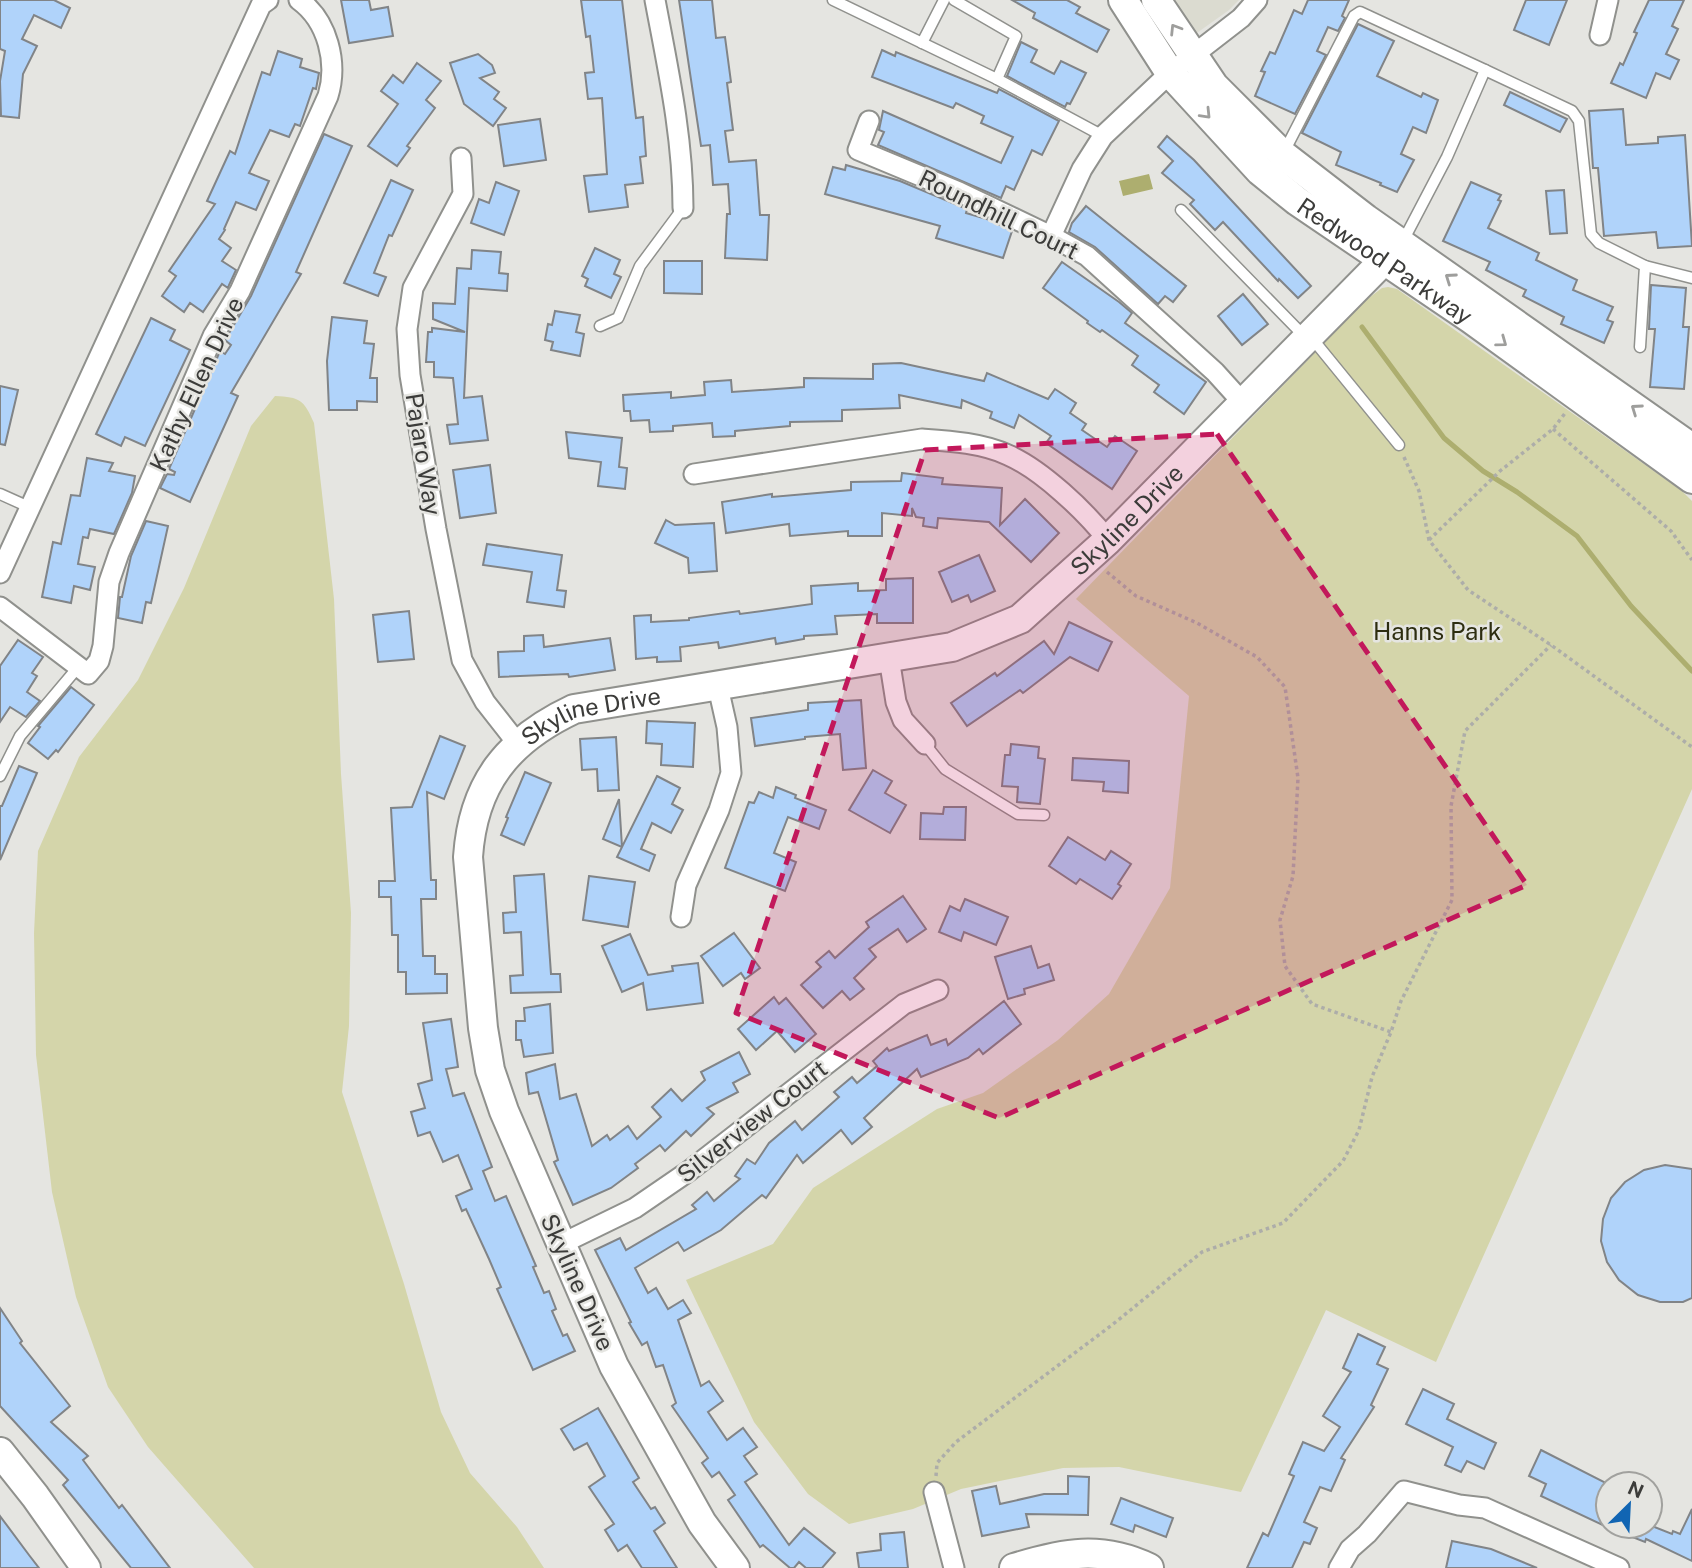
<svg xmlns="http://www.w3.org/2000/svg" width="1692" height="1568" viewBox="0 0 1692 1568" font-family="'Public Sans',sans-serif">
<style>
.built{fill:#dbdbd0}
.green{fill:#d4d5aa}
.water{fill:#adae6f}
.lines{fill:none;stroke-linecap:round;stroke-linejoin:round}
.stream{stroke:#adae6f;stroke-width:5}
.building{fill:#b0d3fa;stroke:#818487;stroke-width:2}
.lane-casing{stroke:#90918d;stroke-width:13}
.street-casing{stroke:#90918d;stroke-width:23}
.secondary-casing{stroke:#90918d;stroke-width:32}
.path{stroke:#adada9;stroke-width:3.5;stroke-dasharray:3.5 3.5;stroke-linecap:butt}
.lane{stroke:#fff;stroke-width:10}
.street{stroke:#fff;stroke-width:19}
.secondary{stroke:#fff;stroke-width:28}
.oneway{stroke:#9e9e9c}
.marked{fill:#c2185b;fill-opacity:0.2;stroke:#c2185b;stroke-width:5;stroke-dasharray:14 9;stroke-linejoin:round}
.labels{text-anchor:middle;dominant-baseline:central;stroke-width:5;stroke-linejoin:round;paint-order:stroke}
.street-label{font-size:24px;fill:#3c3c3a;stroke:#e5e5e1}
.park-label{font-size:24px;fill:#2d2d10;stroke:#e5e5e1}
</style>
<rect width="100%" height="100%" fill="#e5e5e1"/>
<polygon class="built" points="1172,0 1239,0 1229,10 1194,35"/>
<g class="green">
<polygon points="1388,287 1397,289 1682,491 1692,501 1692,789 1436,1362 1326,1310 1241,1492 1119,1467 1063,1468 961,1489 913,1509 849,1524 808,1494 754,1422 686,1280 773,1244 813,1188 937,1109 983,1093 1058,1040 1109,994 1170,888 1189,696 1076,599 1366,300 1382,288"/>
<path d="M275,396C300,397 304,400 314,423L334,599L341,774L351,913L349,1026L342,1092L404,1284L441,1412L470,1473L517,1527L544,1568H254L148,1447L108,1387L76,1297L52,1192L36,1055L34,933L38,851L79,757L138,680L184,588L251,426Z"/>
</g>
<polygon class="water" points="1149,174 1153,189 1123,196 1119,181"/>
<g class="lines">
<polyline class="stream" points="1362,327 1444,438 1483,471 1517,492 1577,536 1631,606 1692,671"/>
</g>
<g class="building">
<polygon points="0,0 54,0 70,8 61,28 34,15 22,39 37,46 23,74 19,118 1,116 0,81 5,51 0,49"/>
<polygon points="341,0 369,0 371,10 388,7 393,36 349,43"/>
<polygon points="581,0 622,0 636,118 643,117 646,156 640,157 643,183 625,185 628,207 589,212 584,176 607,174 602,98 588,99 585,73 594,72 590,36 586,37"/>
<polygon points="679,0 712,0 716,38 725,37 731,82 727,83 733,130 725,131 729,162 756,160 760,215 769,215 767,260 725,258 727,214 730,214 728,184 713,185 710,145 701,146"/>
<polygon points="1012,0 1067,0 1080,7 1076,13 1109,30 1097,52 1033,18 1035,13"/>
<polygon points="1308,0 1349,0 1342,16 1345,18 1338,31 1328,27 1317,51 1326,55 1295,114 1255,96 1265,72 1261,71 1270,52 1275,54 1294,10 1302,14"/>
<polygon points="1526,0 1567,0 1549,45 1514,30"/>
<polygon points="1649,0 1684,0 1672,26 1678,29 1666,54 1679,60 1670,79 1656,73 1646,98 1611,83 1620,63 1623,65 1637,33 1634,32"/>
<polygon points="1358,24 1394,41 1377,76 1421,97 1423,93 1438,100 1426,133 1413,127 1401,154 1414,160 1397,192 1380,185 1381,183 1336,165 1341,152 1302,133"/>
<polygon points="1021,42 1037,50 1031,62 1054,74 1061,61 1086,73 1070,104 1067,103 1065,107 1007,76"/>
<polygon points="882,50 895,56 896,52 997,93 999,89 1059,121 1042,155 1032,150 1014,190 1006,186 1001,198 878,145 884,132 879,130 883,111 1001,163 1013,137 981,123 984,116 956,103 953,108 872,77"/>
<polygon points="278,51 302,59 300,67 319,73 316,89 313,88 300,126 295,124 289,137 270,130 249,173 269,181 256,210 236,202 224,229 225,230 219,239 231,248 222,261 236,270 229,285 228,288 222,284 203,312 190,303 184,312 162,296 176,276 169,271 215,204 207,201 230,151 235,154 262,72 270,75"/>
<polygon points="478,54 492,65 495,73 480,78 499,92 494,99 506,108 493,126 464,104 450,63"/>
<polygon points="417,63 441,81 426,100 435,108 407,146 410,148 397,166 368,146 398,104 381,91 393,75 403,83"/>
<polygon points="1510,92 1567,119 1560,132 1504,105"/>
<polygon points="1623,109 1626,145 1658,143 1658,137 1685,135 1692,246 1658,248 1656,232 1604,236 1598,168 1593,168 1589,111"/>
<polygon points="540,119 546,160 504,166 498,125"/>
<polygon points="324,134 352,146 296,272 301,274 231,393 238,396 190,502 160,488 167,474 174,475 175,472 169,469 220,351 225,354 231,345 225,340 251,296"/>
<polygon points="1167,136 1194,160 1311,286 1298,298 1279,279 1278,281 1223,222 1215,230 1190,204 1194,200 1162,173 1173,161 1158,147"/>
<polygon points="846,165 900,181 967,209 966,213 990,220 1012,231 1003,258 936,238 940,226 825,194 833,167 845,170"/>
<polygon points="391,180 413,190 392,236 389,235 374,273 386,277 378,296 344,283"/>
<polygon points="496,182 519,191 504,235 471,223 479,199 489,203"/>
<polygon points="1471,182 1501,195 1498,200 1501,201 1488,228 1539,253 1536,260 1577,280 1573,290 1613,307 1607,320 1613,322 1604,343 1561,324 1564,317 1523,296 1526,290 1486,270 1490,262 1443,241"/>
<polygon points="1564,190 1567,233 1550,234 1546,191"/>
<polygon points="1086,206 1186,286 1173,302 1165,296 1158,304 1095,247 1069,232 1072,223"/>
<polygon points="595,248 620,260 614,274 621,277 611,298 585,286 588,279 582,276"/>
<polygon points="472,250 501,252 499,273 508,274 507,291 469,288 464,398 482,396 488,440 450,444 447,425 458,424 453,378 434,377 434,362 426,362 428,332 432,332 432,328 465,332 433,319 433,303 455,304 457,268 471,269"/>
<polygon points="664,261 702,261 702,294 664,293"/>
<polygon points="1062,262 1119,302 1132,313 1125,323 1206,382 1184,414 1154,392 1159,385 1132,365 1138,356 1102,330 1100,332 1087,323 1088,321 1043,288"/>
<polygon points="1651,285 1686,288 1683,327 1689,327 1684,389 1650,387 1655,329 1649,329"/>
<polygon points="1243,294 1268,324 1242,345 1218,316"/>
<polygon points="555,311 580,315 576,332 584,334 580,356 551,350 553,342 545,340 548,324 552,325"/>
<polygon points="332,317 367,321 364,343 374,344 370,378 377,378 377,402 357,401 357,410 329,410 327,361"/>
<polygon points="151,318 175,330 170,340 190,350 145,446 125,437 121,446 96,434"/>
<polygon points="901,363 984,381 987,373 1048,399 1055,389 1076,403 1070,413 1086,424 1082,430 1107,447 1115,436 1137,451 1112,489 1046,443 1051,436 1019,415 1014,428 990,418 992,412 962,400 961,408 899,395 900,408 842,410 842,421 790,422 790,426 735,431 735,436 713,437 712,423 673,426 673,431 650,432 649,420 631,421 630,411 624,411 623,395 671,392 671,398 705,395 704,382 731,380 732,392 804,387 804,378 873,379 873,364"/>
<polygon points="0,386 18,390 5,445 0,444"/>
<polygon points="566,432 622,438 619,467 627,468 625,489 598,486 601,462 569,458"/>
<polygon points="87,458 113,463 109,471 135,476 132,493 114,534 90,529 88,538 83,537 78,564 95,567 90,590 74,586 71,603 42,597 53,542 61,544 71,495 80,496"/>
<polygon points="490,465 496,513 460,518 453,470"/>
<polygon points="902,473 943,478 942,484 1002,488 1000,525 1025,499 1059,533 1031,562 989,522 938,518 937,528 923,526 924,518 916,517 912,508 912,516 882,513 882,536 848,536 848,531 790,536 789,524 726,533 722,502 772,494 772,497 851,490 851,482 901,481"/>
<polygon points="666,520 675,525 714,523 717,571 689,573 688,558 655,543"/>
<polygon points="146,521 168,526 151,603 146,602 142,623 118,618 120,597 122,597 131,556"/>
<polygon points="487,544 562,555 557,590 566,591 564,607 527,602 532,572 483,565"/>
<polygon points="979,555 995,591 971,602 968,595 952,602 939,572"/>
<polygon points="913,578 913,623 877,623 877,614 835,616 837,634 804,636 804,639 776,644 775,638 719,648 718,642 680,647 681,661 657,662 657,657 636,659 634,616 651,615 651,622 689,620 689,618 739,611 740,614 812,604 811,586 858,583 858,591 886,590 886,579"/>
<polygon points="409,611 414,659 378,662 373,615"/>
<polygon points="1069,622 1112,642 1098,671 1070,657 1023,693 1020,690 967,726 951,703 995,673 997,676 1044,641 1054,654"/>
<polygon points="543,635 544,647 610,638 615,670 569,677 568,674 499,677 498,652 524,651 524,636"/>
<polygon points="18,640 43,657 32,673 37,676 27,692 40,701 26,717 10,707 0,722 0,666"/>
<polygon points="71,687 94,705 58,752 56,750 48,759 28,743 40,727 38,726"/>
<polygon points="861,700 866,768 843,770 840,734 805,737 805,739 755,746 751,718 808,710 808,703"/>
<polygon points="647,721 695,723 693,767 661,765 662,744 646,743"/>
<polygon points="440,736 465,746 444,799 427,792 431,880 436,880 436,899 421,899 423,956 435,956 435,974 447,974 447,993 406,994 406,972 398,972 398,935 392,935 391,897 379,897 379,881 395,881 391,808 412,807"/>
<polygon points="616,737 619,790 598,791 597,769 582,770 580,739"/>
<polygon points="1011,744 1039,747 1038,758 1045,759 1040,804 1017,802 1018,787 1002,786 1005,755 1010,755"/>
<polygon points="1073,758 1129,761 1128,793 1103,791 1104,782 1072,780"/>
<polygon points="19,766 37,773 0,860 0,806 2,806"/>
<polygon points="873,770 892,781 885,793 906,805 890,833 849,810"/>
<polygon points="525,772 551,783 524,845 501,835 508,818 506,817"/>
<polygon points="657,776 680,788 672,804 683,810 671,833 652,823 641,849 655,855 649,871 617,857 622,847 603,839 619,799 622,847"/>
<polygon points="776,787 796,795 795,798 826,810 819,829 788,817 774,853 796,862 785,891 725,868 749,802 754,803 759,792 773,798"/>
<polygon points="944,807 966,807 965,840 920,839 921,813 943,814"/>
<polygon points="1068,837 1105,860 1111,851 1131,864 1118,884 1121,886 1112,899 1080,879 1076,884 1049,866"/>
<polygon points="544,874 551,974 560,974 561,992 511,993 510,976 523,975 521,932 504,933 503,913 516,912 514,876"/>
<polygon points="589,876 635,882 628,927 583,920"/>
<polygon points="903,896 926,929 907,942 898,929 869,949 876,957 854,978 864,989 850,1000 842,991 823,1008 801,985 821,967 816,962 829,951 835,958 869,927 866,922"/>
<polygon points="965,899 1008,917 996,945 964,932 961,941 939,932 950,906 960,911"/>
<polygon points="734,933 760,968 745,979 741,973 723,986 701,956"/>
<polygon points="630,934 648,975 673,971 672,966 698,963 703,1003 647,1010 643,983 622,992 602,946"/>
<polygon points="1031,946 1038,968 1049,964 1054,980 1024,989 1025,994 1008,999 995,957"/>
<polygon points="774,997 779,1004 786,998 816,1034 795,1052 777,1031 756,1050 738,1029"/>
<polygon points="1004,1001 1021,1024 983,1054 979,1049 968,1058 921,1077 917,1069 864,1118 872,1127 852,1144 841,1130 803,1163 797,1155 766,1198 762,1195 721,1230 684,1251 678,1242 635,1268 648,1293 656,1288 668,1309 683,1300 691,1313 678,1320 701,1386 709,1381 723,1401 708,1412 727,1440 743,1428 757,1447 744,1456 757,1474 745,1482 789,1545 804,1528 835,1553 822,1568 806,1568 799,1562 794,1568 790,1568 763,1545 760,1547 728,1500 735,1495 719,1472 712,1477 702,1463 708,1458 672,1406 676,1403 663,1365 656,1367 647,1342 642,1345 629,1323 631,1322 595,1250 620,1238 626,1250 696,1209 692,1205 707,1192 714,1201 740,1179 735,1176 747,1159 755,1164 769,1143 795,1121 802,1130 839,1097 834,1092 852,1077 857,1083 877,1066 873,1061 887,1048 889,1051 927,1035 931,1045 946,1039 948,1045"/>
<polygon points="550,1004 553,1053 524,1057 521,1040 516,1040 516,1021 525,1021 524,1008"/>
<polygon points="451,1019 458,1067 446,1069 453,1096 464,1093 492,1167 483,1171 495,1201 506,1196 536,1266 533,1267 544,1293 549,1291 556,1309 552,1311 563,1336 567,1334 575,1351 533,1370 497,1289 501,1287 489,1259 466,1209 462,1211 456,1196 472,1189 458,1155 443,1162 430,1132 418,1136 411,1112 425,1108 418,1084 432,1080 423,1023"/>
<polygon points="739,1052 750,1074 733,1083 738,1092 707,1108 714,1114 691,1136 686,1131 665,1151 660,1145 635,1164 638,1168 611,1188 573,1205 554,1162 558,1160 538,1092 529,1094 526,1073 555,1064 560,1099 576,1094 592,1146 607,1135 610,1140 628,1126 637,1139 661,1117 652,1107 671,1089 682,1101 705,1080 701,1072"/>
<polygon points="1665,1165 1692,1169 1692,1298 1683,1302 1660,1302 1638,1295 1619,1280 1607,1262 1601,1241 1603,1219 1611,1198 1625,1182 1644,1170"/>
<polygon points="0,1308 22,1341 20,1343 70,1406 51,1422 88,1456 83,1460 119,1508 122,1505 170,1568 131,1568 63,1485 68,1480 0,1406"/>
<polygon points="1358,1334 1385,1347 1377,1364 1388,1369 1371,1405 1374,1407 1341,1458 1345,1460 1331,1491 1320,1487 1304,1522 1317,1528 1310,1544 1304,1542 1292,1568 1247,1568 1263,1533 1268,1536 1294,1476 1289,1474 1303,1442 1324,1451 1340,1427 1323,1416 1351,1372 1343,1368"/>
<polygon points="1423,1389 1454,1404 1447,1419 1496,1443 1484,1469 1467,1461 1461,1472 1445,1465 1453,1447 1406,1424"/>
<polygon points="598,1408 639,1478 633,1482 651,1509 655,1507 665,1523 654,1531 677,1568 642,1568 627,1545 618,1551 605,1530 614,1524 589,1487 605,1476 587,1443 574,1450 561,1429"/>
<polygon points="1541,1450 1608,1484 1608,1526 1652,1526 1672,1534 1673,1531 1680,1534 1692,1509 1692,1561 1646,1539 1645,1542 1607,1527 1541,1496 1546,1484 1529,1476"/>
<polygon points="1068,1476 1089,1477 1088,1515 1026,1514 1029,1527 982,1536 972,1491 996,1486 1000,1504 1044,1494 1068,1494"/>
<polygon points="1121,1498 1173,1518 1166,1537 1135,1525 1133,1532 1111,1524"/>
<polygon points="0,1516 29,1555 39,1568 0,1568"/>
<polygon points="904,1532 908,1568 859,1568 857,1553 881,1550 880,1534"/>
<polygon points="1452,1541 1491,1549 1537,1568 1446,1568"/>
</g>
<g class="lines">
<defs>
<g id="lane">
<polyline points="833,0 997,79"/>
<polyline points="954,0 1016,36 997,79 1103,136"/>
<polyline points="922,43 944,0"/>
<polyline points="1485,70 1572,111 1579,121 1591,234 1599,243 1645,266 1640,347"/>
<polyline points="1284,152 1354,16 1360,12 1485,70 1447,157 1402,243"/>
<polyline points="1181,210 1305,337"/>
<polyline points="1645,266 1692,278"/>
<polyline points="600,326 618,318 640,266 683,208"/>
<polyline points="1311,337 1399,445"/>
<polyline points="0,494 29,507"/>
<polyline points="925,744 945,769 995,800 1018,814 1044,815"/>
<polyline points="0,776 20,736 79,666"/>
</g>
<g id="street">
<path d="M655,0C668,69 683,137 683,208"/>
<polyline points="1600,35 1608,0"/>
<polyline points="869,121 858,150 959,192 1051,236 1087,256 1215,372 1243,403"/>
<polyline points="461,158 463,194 413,288 407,329 410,375 436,529 462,660 485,702 518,744"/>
<polyline points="1051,236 1082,169 1103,136 1170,73 1241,18 1257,0"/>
<path d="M694,474L922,439C950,441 982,443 1008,455C1042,470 1085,511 1108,540"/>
<polyline points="0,573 261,5 268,0"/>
<path d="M0,607L88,674L99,661L103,646L109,582L119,553L213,336L240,291L328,96C338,63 328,21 299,0"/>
<polyline points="889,658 896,702 903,720 925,744"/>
<polyline points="681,917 686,885 719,810 731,773 727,727 718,687"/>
<polyline points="561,1244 635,1208 689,1171 904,1004 938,990"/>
<polyline points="934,1492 954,1568"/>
<polyline points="1339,1568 1350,1549 1367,1534 1404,1491 1459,1505 1485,1508 1619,1568"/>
</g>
<g id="secondary">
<path id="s1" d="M1123,0L1170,73L1260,171L1297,201L1471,319L1692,479"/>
<polyline points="1156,0 1214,86 1283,155 1366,219 1692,448"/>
<polyline points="0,1452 35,1496 86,1568"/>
<path id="s2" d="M735,1568L702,1523L614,1366L504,1111L490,1070L483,1028L468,857C473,783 508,740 574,709L952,647L1020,619L1108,540L1401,243"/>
<path d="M1014,1568C1063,1553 1101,1545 1149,1568"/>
</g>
</defs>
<use href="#lane" class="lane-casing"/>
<use href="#street" class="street-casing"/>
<use href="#secondary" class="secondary-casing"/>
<g class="path">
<polyline points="1553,429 1671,531 1692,560"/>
<polyline points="1404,457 1419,491 1429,540 1468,590 1551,645 1692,747"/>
<polyline points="1429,540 1500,471 1553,429 1566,412"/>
<polyline points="1107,572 1136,596 1197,623 1257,657 1285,687 1298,778 1293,876 1280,920 1285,966 1312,1004 1391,1032"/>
<polyline points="936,1476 937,1463 956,1442 1112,1325 1202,1252 1283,1223 1343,1161 1359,1130 1372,1077 1391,1032 1401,1001 1452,900 1451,806 1465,731 1551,645"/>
</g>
<use href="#lane" class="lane"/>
<use href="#street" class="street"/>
<use href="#secondary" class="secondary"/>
</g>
<defs><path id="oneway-chevron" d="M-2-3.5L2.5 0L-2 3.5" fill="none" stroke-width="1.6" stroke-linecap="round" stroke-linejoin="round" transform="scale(1.75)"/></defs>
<g class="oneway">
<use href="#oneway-chevron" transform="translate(1175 29) rotate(-122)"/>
<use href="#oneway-chevron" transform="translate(1206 114) rotate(46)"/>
<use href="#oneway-chevron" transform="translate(1450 278) rotate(-145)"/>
<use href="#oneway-chevron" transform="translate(1502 342) rotate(36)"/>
<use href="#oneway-chevron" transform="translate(1636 409) rotate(-145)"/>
</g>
<path class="marked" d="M1217,434L1527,885L999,1118L736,1013L925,450Z"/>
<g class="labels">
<g class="street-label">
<text transform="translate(999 214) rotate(26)">Roundhill Court</text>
<text stroke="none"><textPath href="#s1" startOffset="374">Redwood Parkway</textPath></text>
<text transform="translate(196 384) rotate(-65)">Kathy Ellen Drive</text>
<text transform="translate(424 454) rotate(81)">Pajaro Way</text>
<text stroke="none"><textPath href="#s2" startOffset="1566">Skyline Drive</textPath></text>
<text stroke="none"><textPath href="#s2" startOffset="978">Skyline Drive</textPath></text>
<text transform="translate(752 1121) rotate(-38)">Silverview Court</text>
<text transform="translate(578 1282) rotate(66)">Skyline Drive</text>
</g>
<g class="park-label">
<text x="1437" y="631">Hanns Park</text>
</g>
</g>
<g transform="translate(1629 1505) rotate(24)"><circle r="33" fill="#e5e5e1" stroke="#a1a19e" stroke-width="2"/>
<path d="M0-5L12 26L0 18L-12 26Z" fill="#1165b3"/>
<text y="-10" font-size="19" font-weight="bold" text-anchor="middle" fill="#3c3c3a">N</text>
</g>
</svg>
